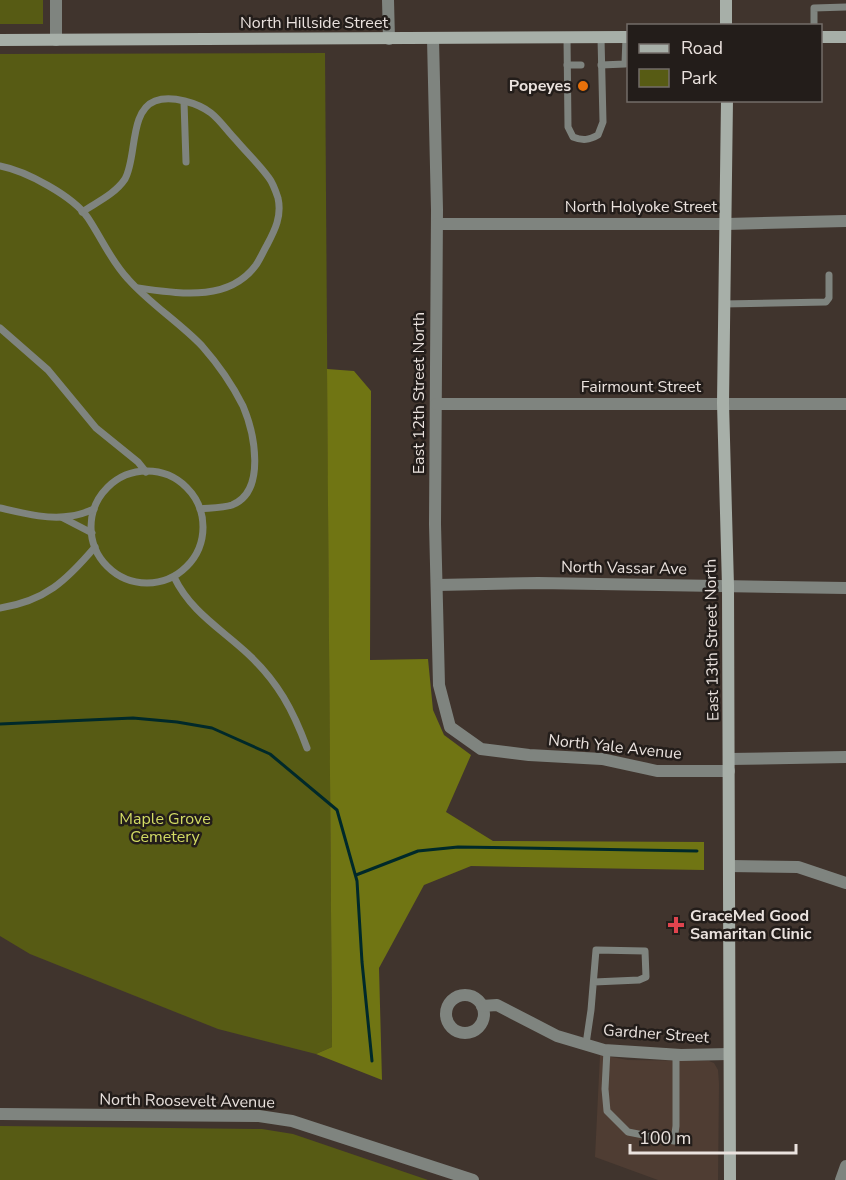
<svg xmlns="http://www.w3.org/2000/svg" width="846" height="1180" viewBox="0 0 846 1180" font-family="'Nunito Sans',sans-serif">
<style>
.built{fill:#4f3d33}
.green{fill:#575b14}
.forest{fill:#707513}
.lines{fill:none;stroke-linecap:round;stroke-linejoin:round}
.stream{stroke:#00292a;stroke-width:3}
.service{stroke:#7f847f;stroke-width:7}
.minor{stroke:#7f847f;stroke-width:12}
.secondary{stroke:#a7afa8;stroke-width:12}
.food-dot{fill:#e8710a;stroke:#231d1a;stroke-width:2}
.health-dot{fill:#e0444e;stroke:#231d1a;stroke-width:2}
.labels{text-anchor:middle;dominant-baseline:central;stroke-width:5;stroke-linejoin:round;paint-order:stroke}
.street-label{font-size:16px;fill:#eae2de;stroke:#231d1a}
.poi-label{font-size:16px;font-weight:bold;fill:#eae2de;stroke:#231d1a;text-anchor:end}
.park-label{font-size:16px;fill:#d3dc64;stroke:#231d1a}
</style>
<rect width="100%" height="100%" fill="#40342d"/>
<polygon class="built" points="600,1055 628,1060 709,1061 714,1063 718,1070 719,1084 718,1180 658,1180 595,1157"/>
<g class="green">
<rect x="0" y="0" width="43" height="24"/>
<polygon points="325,53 332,1047 316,1054 218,1029 30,954 0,936 0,54"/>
<polygon points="0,1126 262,1129 293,1134 428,1180 0,1180"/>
</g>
<polygon class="forest" points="327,369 354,371 371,391 370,660 428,659 433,710 444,735 471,755 446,812 493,841 704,842 704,870 471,866 424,885 379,968 382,1080 316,1054 332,1047"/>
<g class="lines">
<g class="stream">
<polyline points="0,724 133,718 177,722 212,728 270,754 337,810 357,881 362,962 372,1061"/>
<polyline points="356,875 418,851 458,847 697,851"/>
</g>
<g class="service">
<polyline points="814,26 814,8 846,7"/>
<path d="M567,38L568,127L573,137C583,141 589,140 598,135L603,122L601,38"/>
<polyline points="567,65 581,65"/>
<polyline points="601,65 625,64 626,37"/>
<polyline points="184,102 186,162"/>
<path d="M0,166C26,171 73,196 88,218C102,239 111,261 128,279C150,304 179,322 202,346C217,363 233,386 243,406C254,432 267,491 232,505C223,508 210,508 200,509"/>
<path d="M82,212C97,202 115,194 125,179C137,158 129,111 155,101C172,95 198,103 211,113C220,120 228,132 236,140C246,152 259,164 269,178C273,183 276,192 278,198C282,216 275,230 267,245C263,252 260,259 256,265C228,303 177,293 138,288"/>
<polyline points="723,304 826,302 829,298 829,275"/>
<polyline points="0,328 48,370 96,428 138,462 146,472"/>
<circle cx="147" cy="527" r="56"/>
<path d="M0,508C22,513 48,520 71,516C79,515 87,512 94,509"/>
<polyline points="63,518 92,533"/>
<path d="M174,577C191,612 220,628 248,654C278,682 293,710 307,748"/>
<path d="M0,608C45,601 66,581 95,547"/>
<polyline points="586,1044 591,1010 596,950 645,951 646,977 639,980 594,982"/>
<polyline points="607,1050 605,1089 607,1111 628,1132 674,1141 676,1126 676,1054"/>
</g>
<g class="minor">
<polyline points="56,0 56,40"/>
<polyline points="388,0 389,39"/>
<polyline points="433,39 437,210 435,524 439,685 450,727 481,749 529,755 602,759 657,771 729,771"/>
<polyline points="437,224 727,224 846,221"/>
<polyline points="436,404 846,404"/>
<polyline points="437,585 538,583 846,588"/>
<polyline points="729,759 846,757"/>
<polyline points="729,866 798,867 846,883"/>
<circle cx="465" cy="1014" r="19"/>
<polyline points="482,1006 497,1005 557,1036 604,1050 681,1055 729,1054"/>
<polyline points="0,1114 259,1116 292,1121 473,1180"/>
<polyline points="841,1180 846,1166"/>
</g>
<g class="secondary">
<polyline points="726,0 726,26"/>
<polyline points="820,37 846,37"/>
<polyline points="0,40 628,37"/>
<polyline points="727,100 723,403 728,586 730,1180"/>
</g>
</g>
<circle class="food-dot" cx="583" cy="86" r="6"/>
<path class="health-dot" d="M673 916h6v6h6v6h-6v6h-6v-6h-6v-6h6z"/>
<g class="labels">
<g class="street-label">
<text x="314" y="23">North Hillside Street</text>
<text x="641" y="207">North Holyoke Street</text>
<text x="641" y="387">Fairmount Street</text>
<text transform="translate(419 393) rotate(-90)">East 12th Street North</text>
<text transform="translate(624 568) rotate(1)">North Vassar Ave</text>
<text transform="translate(712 640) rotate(-91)">East 13th Street North</text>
<text transform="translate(615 747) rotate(6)">North Yale Avenue</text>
<text transform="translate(656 1034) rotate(4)">Gardner Street</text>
<text transform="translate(187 1101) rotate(1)">North Roosevelt Avenue</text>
</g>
<g class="poi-label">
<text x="571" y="86">Popeyes</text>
<text x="690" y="916" text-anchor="start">GraceMed Good<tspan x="690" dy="18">Samaritan Clinic</tspan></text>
</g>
<g class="park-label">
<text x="165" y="819">Maple Grove<tspan x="165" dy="18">Cemetery</tspan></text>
</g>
</g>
<rect x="627" y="24" width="195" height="78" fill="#231d1a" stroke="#736c68" stroke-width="1.5"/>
<rect x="639" y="44" width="30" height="9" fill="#a7afa8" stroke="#736c68" stroke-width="1.5"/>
<text x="681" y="54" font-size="18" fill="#eae2de">Road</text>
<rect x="639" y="69" width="30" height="18" fill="#575b14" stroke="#736c68" stroke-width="1.5"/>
<text x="681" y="84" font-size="18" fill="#eae2de">Park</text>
<path d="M630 1144v9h166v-9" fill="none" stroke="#eae2de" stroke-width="3"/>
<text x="639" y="1144" font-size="18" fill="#eae2de" stroke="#231d1a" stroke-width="4.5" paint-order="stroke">100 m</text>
</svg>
